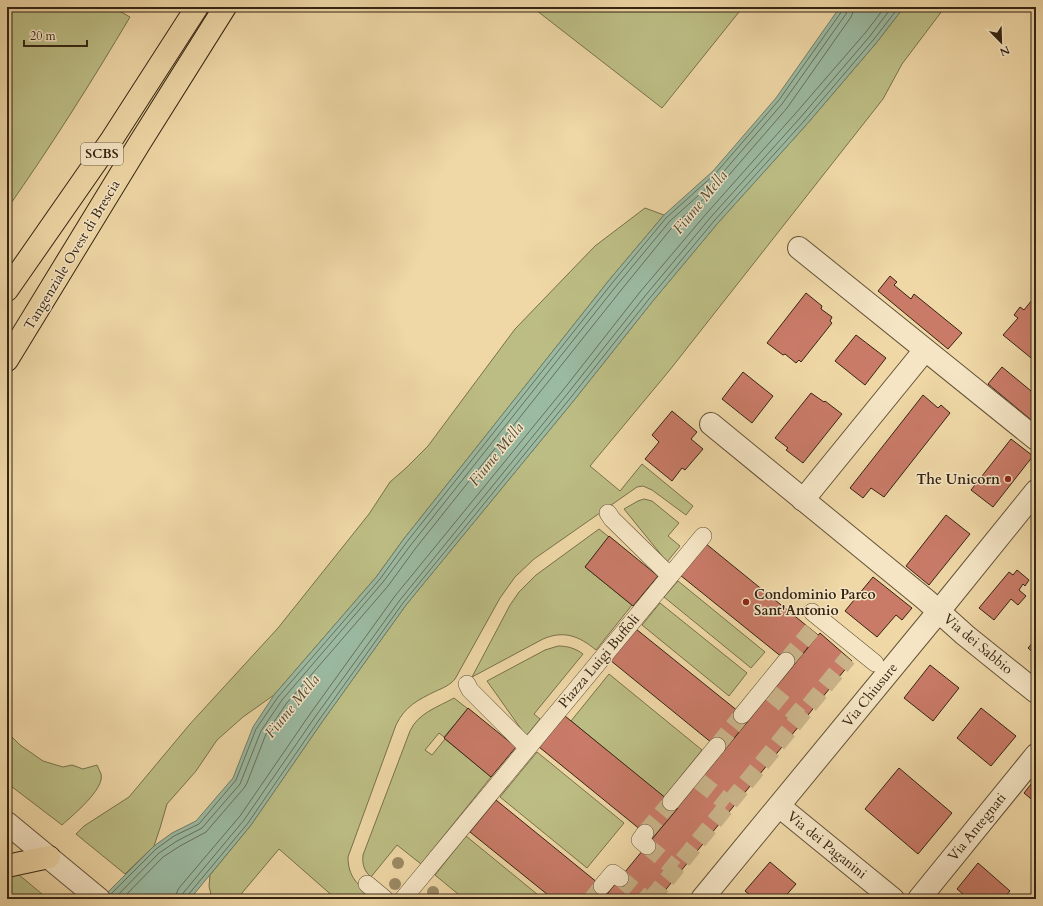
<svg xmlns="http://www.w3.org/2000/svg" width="1043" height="906" viewBox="0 0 1043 906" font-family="Cardo,serif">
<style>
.green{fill:#bcbd84;stroke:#78714c}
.water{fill:#9bbaa2;stroke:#727e69}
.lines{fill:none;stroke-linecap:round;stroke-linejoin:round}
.shore{stroke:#68705a;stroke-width:1}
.building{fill:#c97b68;stroke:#352513}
.pedestrian-tunnel{stroke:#cab389;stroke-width:17;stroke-dasharray:17 8;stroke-linecap:butt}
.pedestrian-casing{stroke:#645238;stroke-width:18}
.minor-casing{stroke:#645238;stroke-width:24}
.tertiary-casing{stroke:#645238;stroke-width:24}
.trunk-casing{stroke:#352513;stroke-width:24}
.pedestrian{stroke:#f5e5c5;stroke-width:17}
.minor{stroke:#f5e5c5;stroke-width:22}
.tertiary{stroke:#f5e5c5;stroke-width:22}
.trunk{stroke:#efd7a6;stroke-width:22}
.tree{fill:#9b8a65}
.poi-dot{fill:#8f2418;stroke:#f5e5c5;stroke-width:1.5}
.labels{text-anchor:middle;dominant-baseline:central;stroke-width:3;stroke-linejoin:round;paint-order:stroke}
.shield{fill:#f5e5c5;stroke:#6f5f48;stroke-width:1}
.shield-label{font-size:13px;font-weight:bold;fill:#352513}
.street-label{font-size:14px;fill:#352513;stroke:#f5e5c5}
.poi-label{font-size:14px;font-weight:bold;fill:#352513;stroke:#f5e5c5;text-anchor:end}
.water-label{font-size:15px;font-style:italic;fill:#4e4a37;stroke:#f5e5c5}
</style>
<rect width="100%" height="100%" fill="#efd7a6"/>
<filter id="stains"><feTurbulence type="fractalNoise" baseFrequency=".005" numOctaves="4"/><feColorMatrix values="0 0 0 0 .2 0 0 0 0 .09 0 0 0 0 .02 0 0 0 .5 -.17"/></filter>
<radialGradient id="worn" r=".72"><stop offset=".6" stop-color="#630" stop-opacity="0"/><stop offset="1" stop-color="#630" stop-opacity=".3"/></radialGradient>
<g class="green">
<path d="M7,7H112L130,17C91,83 51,146 7,209Z"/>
<polygon points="532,7 743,7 662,108"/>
<path d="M904,7H945L902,64L883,99L669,371L590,466L620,491L642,464L693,506L686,515L652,490L643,486L637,487L534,559L515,577L500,598L455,679C450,685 443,688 436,691C418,700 405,706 396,725L348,857C348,877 358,885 372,897L371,899H336L279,849L237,899H212L209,886L210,875L251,825L322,722L406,605L575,399L652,302L717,224L807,124L877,42Z"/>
<polygon points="645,208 664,215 610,279 403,540 377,576 274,695 243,717 217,740 196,771 167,804 160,828 154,846 125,874 76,834 84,826 129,797 190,724 278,628 369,514 390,482 406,468 428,446 515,329 595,246"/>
<polygon points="644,499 652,501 679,523 668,536 680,546 667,562 624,509 638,501"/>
<path d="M599,529L609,537L585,567L632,605L596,650C579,636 564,630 543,639L472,677L510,605L519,592L536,575Z"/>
<polygon points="678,581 765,652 751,668 664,597"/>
<polygon points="660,603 747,673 729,696 642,625"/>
<path d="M558,646C567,646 575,648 583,654L534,714L540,719L526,736L487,681L545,650Z"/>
<polygon points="609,674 702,750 664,797 571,721"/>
<path d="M454,698L468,709L444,737L439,733L425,750L432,755L445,739L491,777L421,864L397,845L371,877C364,871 362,864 363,855L410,731C418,713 438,707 454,698Z"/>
<path d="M7,732L20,745L43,761L63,767L72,765L83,769L97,765C98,768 100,771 101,774C105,789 73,815 62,825L7,783Z"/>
<polygon points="537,752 624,823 587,868 500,797"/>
<polygon points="466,836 543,899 464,899 435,875"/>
<polygon points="15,872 24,879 48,899 7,899 7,874"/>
</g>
<polygon class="water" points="840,7 904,7 877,42 807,124 717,224 652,302 575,399 406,605 322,722 251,825 190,899 101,899 154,846 172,833 196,821 233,778 253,727 274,695 377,576 403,540 610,279 664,215 713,171 776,98"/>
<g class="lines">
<g class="shore">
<polyline points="110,895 156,849 174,836 199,824 236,780 256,729 278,697 380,579 406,543 613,282 666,218 715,174 779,100 842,11 843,7"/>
<polyline points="114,899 159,853 177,841 202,828 240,784 261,731 282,700 383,582 410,546 617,285 670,221 719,177 782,104 846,14 848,7"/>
<polyline points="122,899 163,857 180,846 206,832 244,788 247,783 266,734 286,704 388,586 415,549 622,289 674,225 723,182 787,108 851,17 853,12 854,7"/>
<polyline points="176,899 176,894 179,888 240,816 310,714 395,596 564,389 640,292 706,214 795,114 866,32 885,7"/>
<polyline points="182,899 182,896 184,892 244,820 315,717 400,600 568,393 645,296 710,218 800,118 870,36 892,7"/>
<polyline points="187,899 188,895 248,823 319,720 403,603 572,396 649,299 714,221 804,121 874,39 899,7"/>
</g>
</g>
<g class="building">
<polygon points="890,276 897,282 894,285 911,299 914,294 962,333 948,349 878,291"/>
<polygon points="806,293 822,306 821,309 832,317 830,321 832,323 801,362 799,360 796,363 785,354 783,355 767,343"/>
<polygon points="1036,295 1036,362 1003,335 1018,318 1014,315 1020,307 1024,310"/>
<polygon points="856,335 886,358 865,385 835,361"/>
<polygon points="1002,367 1036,395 1036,424 988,384"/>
<polygon points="743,372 773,396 752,423 722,399"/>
<polygon points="811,393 824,402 825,401 842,414 803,463 786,450 788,448 775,438"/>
<polygon points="923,395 938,408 941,405 950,413 884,497 871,488 863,498 850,488"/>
<polygon points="672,411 697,432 691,439 703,449 685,470 682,468 672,481 645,459 659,442 652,435"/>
<polygon points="1011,439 1033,456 993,507 971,490"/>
<polygon points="946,515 970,534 929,585 906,566"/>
<polygon points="609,536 658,576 633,606 585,567"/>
<polygon points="705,543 818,635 793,666 680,575"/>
<polygon points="1017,570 1029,580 1025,586 1023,584 1019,590 1026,596 1018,605 1011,599 994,620 979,608 1009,572 1013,575"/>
<polygon points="873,577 912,608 902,620 896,615 877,637 845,611"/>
<polygon points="636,629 749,720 723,752 610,660"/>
<polygon points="820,633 852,661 658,899 603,899"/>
<polygon points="1036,639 1036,655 1028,648"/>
<polygon points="930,665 959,688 933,721 904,698"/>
<polygon points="468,708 516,747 491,777 444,738"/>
<polygon points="981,708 1016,736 991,766 957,738"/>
<polygon points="565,716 678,808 652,839 539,747"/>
<polygon points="899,768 952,813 918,854 865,809"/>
<polygon points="1036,778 1036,803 1024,793"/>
<polygon points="496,800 609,892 603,899 553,899 470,832"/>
<polygon points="770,862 796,884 783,899 755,899 745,891"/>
<polygon points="978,863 1010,891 1003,899 969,899 957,889"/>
</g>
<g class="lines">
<g class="pedestrian-tunnel">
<polyline points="786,661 812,630"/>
<polyline points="771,693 800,717"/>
<polyline points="717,746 742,715"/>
<polyline points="699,781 728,804"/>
<polyline points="645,833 671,802"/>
<polyline points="647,846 675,869"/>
<polyline points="620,878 645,899"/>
<polyline points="592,899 602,886"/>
<polyline points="651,899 848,658"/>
</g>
<defs>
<g id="pedestrian">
<polyline points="608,513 612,519 663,569 670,575"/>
<polyline points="812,612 875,663"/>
<polyline points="467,684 470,690 521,741 528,747"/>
<polyline points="742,715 786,661"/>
<polyline points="671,802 717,746"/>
<polyline points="645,833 640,840 647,846"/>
<polyline points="367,884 385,899"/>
<polyline points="602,886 613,873 620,878"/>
<polyline points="403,899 703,536"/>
</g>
<g id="minor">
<polyline points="799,248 1036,439"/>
<polyline points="711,424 926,600 965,635 1036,692"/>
<polyline points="803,500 925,350"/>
<polyline points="779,806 893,899"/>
<polyline points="702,899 939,611 1036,491"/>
<polyline points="919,899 1036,755"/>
</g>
<polyline id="tertiary" points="7,823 99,899"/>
<g id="trunk">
<polyline points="7,290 112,139 197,7"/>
<polyline points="7,360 139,144 225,7"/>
<polyline points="7,866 49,857"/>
</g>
</defs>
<use href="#pedestrian" class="pedestrian-casing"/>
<use href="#minor" class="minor-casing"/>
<use href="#tertiary" class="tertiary-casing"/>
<use href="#trunk" class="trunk-casing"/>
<use href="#pedestrian" class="pedestrian"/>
<use href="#minor" class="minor"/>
<use href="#tertiary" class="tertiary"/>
<use href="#trunk" class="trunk"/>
</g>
<g class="tree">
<circle cx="398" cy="863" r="6"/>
<circle cx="395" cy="884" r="6"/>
<circle cx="433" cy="892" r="6"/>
</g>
<g class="poi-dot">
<circle cx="1008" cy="479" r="4"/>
<circle cx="746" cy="602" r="4"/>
</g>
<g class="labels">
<rect class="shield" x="81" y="143" width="42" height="22" rx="3"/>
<g class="shield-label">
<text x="102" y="154">SCBS</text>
</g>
<g class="street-label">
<text transform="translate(72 255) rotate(-59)">Tangenziale Ovest di Brescia</text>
<text transform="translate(978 644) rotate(40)">Via dei Sabbio</text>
<text transform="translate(599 661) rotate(-50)">Piazza Luigi Buffoli</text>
<text transform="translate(870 695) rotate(-51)">Via Chiusure</text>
<text transform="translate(977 827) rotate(-51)">Via Antegnati</text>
<text transform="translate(827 845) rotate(39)">Via dei Paganini</text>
</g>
<g class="poi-label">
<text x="1000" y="479">The Unicorn</text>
<text x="754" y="594" text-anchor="start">Condominio Parco<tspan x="754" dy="16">Sant'Antonio</tspan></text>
</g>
<g class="water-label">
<text transform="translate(700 202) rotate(-51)">Fiume Mella</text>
<text transform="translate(496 454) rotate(-51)">Fiume Mella</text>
<text transform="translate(292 706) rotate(-51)">Fiume Mella</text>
</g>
</g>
<rect width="1043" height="906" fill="none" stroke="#efd7a6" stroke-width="24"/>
<rect x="8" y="8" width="1027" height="890" fill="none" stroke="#352513" stroke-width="2"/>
<rect x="12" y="12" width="1019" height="882" fill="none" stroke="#352513"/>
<g transform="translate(1001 42) rotate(157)" stroke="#f5e5c5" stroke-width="3" paint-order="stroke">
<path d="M0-3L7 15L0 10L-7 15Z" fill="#352513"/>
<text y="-6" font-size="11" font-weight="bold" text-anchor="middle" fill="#352513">N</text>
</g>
<path d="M24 40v6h63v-6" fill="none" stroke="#352513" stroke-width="2"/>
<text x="30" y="40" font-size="12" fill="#352513" stroke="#f5e5c5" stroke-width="3" paint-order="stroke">20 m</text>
<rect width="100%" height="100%" filter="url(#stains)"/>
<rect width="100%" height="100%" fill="url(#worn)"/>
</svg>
